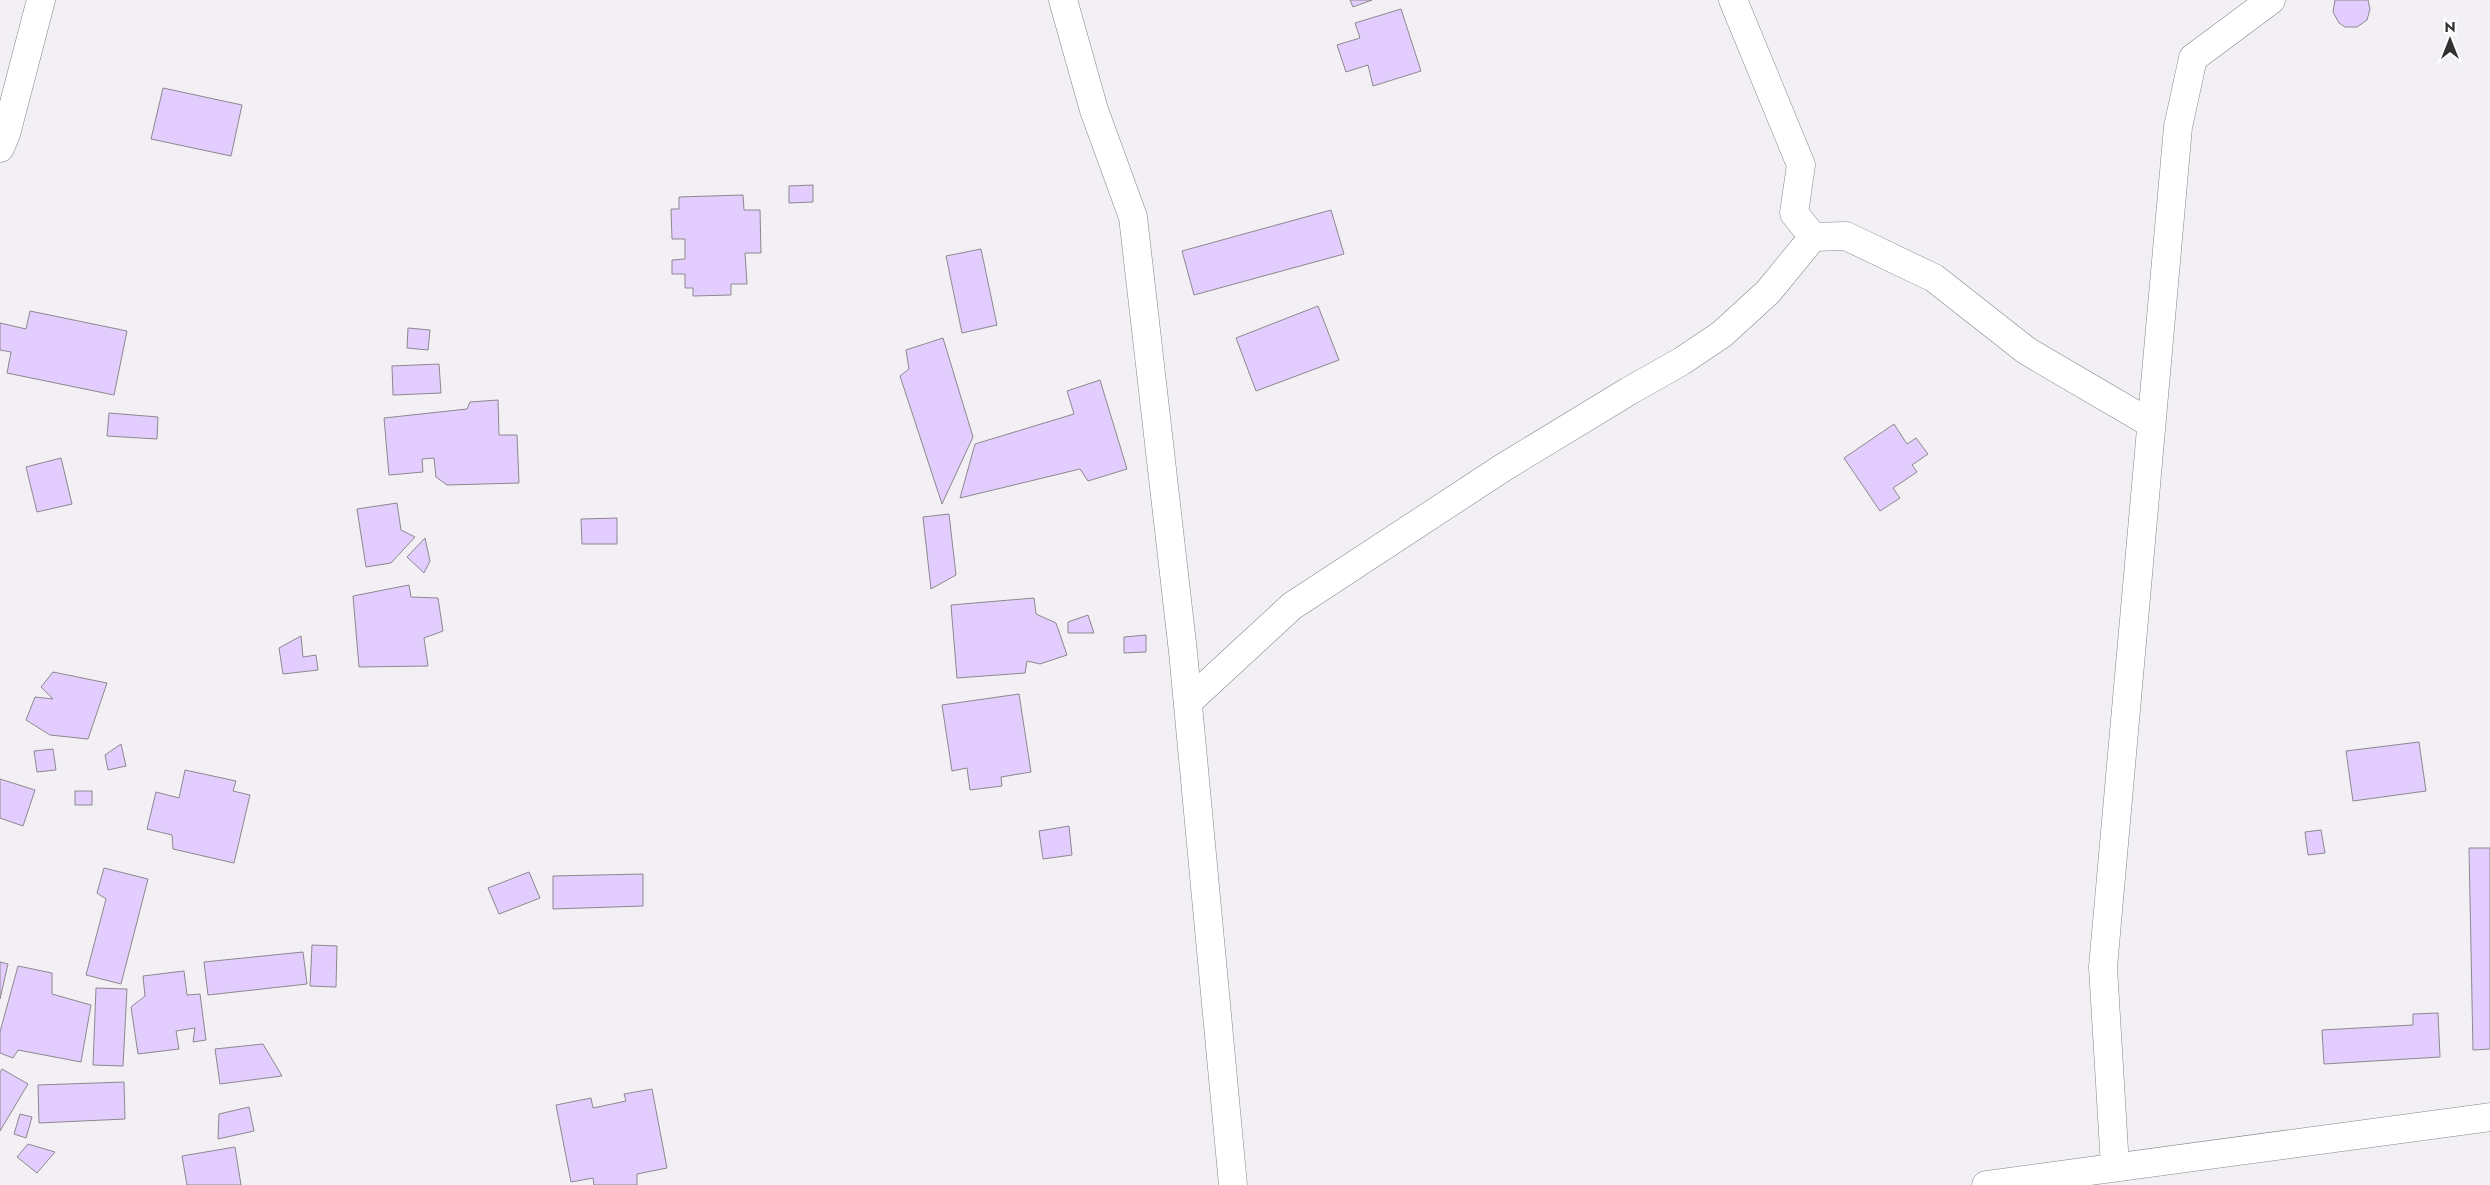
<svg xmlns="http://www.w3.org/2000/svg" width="2490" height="1185" viewBox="0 0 2490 1185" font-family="Jost,sans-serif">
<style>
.building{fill:#e3cdfe;stroke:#8b898d}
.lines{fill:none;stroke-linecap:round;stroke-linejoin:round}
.minor-casing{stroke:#878589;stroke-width:29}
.minor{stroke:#fff;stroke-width:28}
</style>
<rect width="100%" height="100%" fill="#f2f0f4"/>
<g class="building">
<polygon points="1350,0 1372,0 1353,7"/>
<polygon points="2335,0 2368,0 2370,9 2367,20 2357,27 2345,27 2339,23 2333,12"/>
<polygon points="1401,9 1421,71 1373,86 1368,65 1346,72 1337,45 1360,38 1355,23"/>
<polygon points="163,88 242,105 231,156 151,139"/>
<polygon points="813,185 813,202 789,203 789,186"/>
<polygon points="743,195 744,210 760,210 761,253 745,253 747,284 731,284 731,295 693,296 693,288 685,288 685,274 672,274 672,260 685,259 685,239 672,239 671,209 679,209 679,197"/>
<polygon points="1331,210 1344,254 1194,295 1182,251"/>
<polygon points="981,249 997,325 962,333 946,256"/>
<polygon points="1318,306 1339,360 1256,391 1236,338"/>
<polygon points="30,311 127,331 114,395 7,373 11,352 0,350 0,323 26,329"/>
<polygon points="408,328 430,330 428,350 407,348"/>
<polygon points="943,338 973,437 942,504 900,376 909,369 906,350"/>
<polygon points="439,364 441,393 393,395 392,366"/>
<polygon points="1100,380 1127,469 1088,481 1080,469 960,498 975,444 1074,414 1067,391"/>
<polygon points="498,400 499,435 517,435 519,483 447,485 436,477 434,458 422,459 423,472 389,475 384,418 467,409 470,402"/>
<polygon points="109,413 158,417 157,439 107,436"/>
<polygon points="1894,424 1907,444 1916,438 1928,454 1912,465 1917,472 1893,488 1900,498 1880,511 1844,458"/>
<polygon points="61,458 72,504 37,512 26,467"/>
<polygon points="397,503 401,530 415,537 391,563 366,567 357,509"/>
<polygon points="949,514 956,575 931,589 923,517"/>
<polygon points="617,518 617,544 582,544 581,519"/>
<polygon points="425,538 430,561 424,573 407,557"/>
<polygon points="409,585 411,597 438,598 443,631 424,638 428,666 359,667 353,596"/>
<polygon points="1034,598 1036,614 1056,623 1067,655 1040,664 1027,661 1025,673 957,678 951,605"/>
<polygon points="1088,615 1094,633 1068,633 1068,622"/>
<polygon points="1146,635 1146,652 1124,653 1124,637"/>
<polygon points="301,636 303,657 316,655 318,670 283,674 279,648"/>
<polygon points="53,672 107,683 88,739 50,735 26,720 35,697 53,699 41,687"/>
<polygon points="1019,694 1031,772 1001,777 1002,786 970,790 967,768 952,771 942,705"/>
<polygon points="2419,742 2426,791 2353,801 2346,751"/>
<polygon points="121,744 126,766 108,770 105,755"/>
<polygon points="53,749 56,770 37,772 34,751"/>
<polygon points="185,770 236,781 233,791 250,795 234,863 173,849 172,835 147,829 156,792 179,798"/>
<polygon points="0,779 35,790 23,826 0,818"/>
<rect x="75" y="791" width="17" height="14"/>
<polygon points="1069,826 1072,855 1043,859 1039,831"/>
<polygon points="2321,830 2325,853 2308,855 2305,832"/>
<polygon points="2469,848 2490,848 2490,1049 2473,1050"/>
<polygon points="104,868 148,879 121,984 86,975 106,899 97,893"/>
<polygon points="529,872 540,898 499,914 488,888"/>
<polygon points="643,874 643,906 553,909 553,876"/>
<polygon points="312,945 337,946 336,987 310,986"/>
<polygon points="303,952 307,984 208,995 204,962"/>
<polygon points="0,962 8,964 0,999"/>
<polygon points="18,966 52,973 52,994 91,1005 81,1062 18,1050 13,1058 0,1053 0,1032"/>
<polygon points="184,971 187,995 200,994 206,1040 193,1042 195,1028 176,1031 179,1049 138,1054 131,1007 145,996 143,976"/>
<polygon points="96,988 127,989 123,1066 93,1065"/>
<polygon points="2438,1013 2440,1057 2324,1064 2322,1030 2413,1025 2413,1014"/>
<polygon points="263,1044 282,1076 220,1084 215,1049"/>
<polygon points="2,1069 28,1084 0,1131 0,1072"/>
<polygon points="124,1082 125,1119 39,1123 38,1085"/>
<polygon points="652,1089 667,1168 637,1174 637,1185 594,1185 593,1178 571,1182 556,1105 591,1098 593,1108 626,1101 624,1094"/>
<polygon points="249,1107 254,1131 218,1139 219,1114"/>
<polygon points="20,1114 32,1117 26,1138 14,1134"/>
<polygon points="28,1144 55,1152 37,1173 17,1157"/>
<polygon points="235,1147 241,1185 187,1185 182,1156"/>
</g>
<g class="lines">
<defs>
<g id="minor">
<polyline points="1063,0 1094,110 1133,217 1183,652 1233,1185"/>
<polyline points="1733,0 1801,165 1794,213 1813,237 1846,236 1934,278 2027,351 2150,423"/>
<polyline points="0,148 6,134 41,0"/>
<polyline points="1188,702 1292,606 1504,467 1629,391 1682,361 1722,334 1768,292 1813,237"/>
<polyline points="2115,1167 2103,967 2178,127 2193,58 2271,0"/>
<polyline points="1986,1185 2490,1117"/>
</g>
</defs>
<use href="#minor" class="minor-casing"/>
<use href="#minor" class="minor"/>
</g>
<g transform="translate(2450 40)" stroke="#fefffe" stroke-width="4" paint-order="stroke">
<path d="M0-4L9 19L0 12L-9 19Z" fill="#313032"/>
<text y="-8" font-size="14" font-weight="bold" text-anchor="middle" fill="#313032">N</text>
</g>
</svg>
